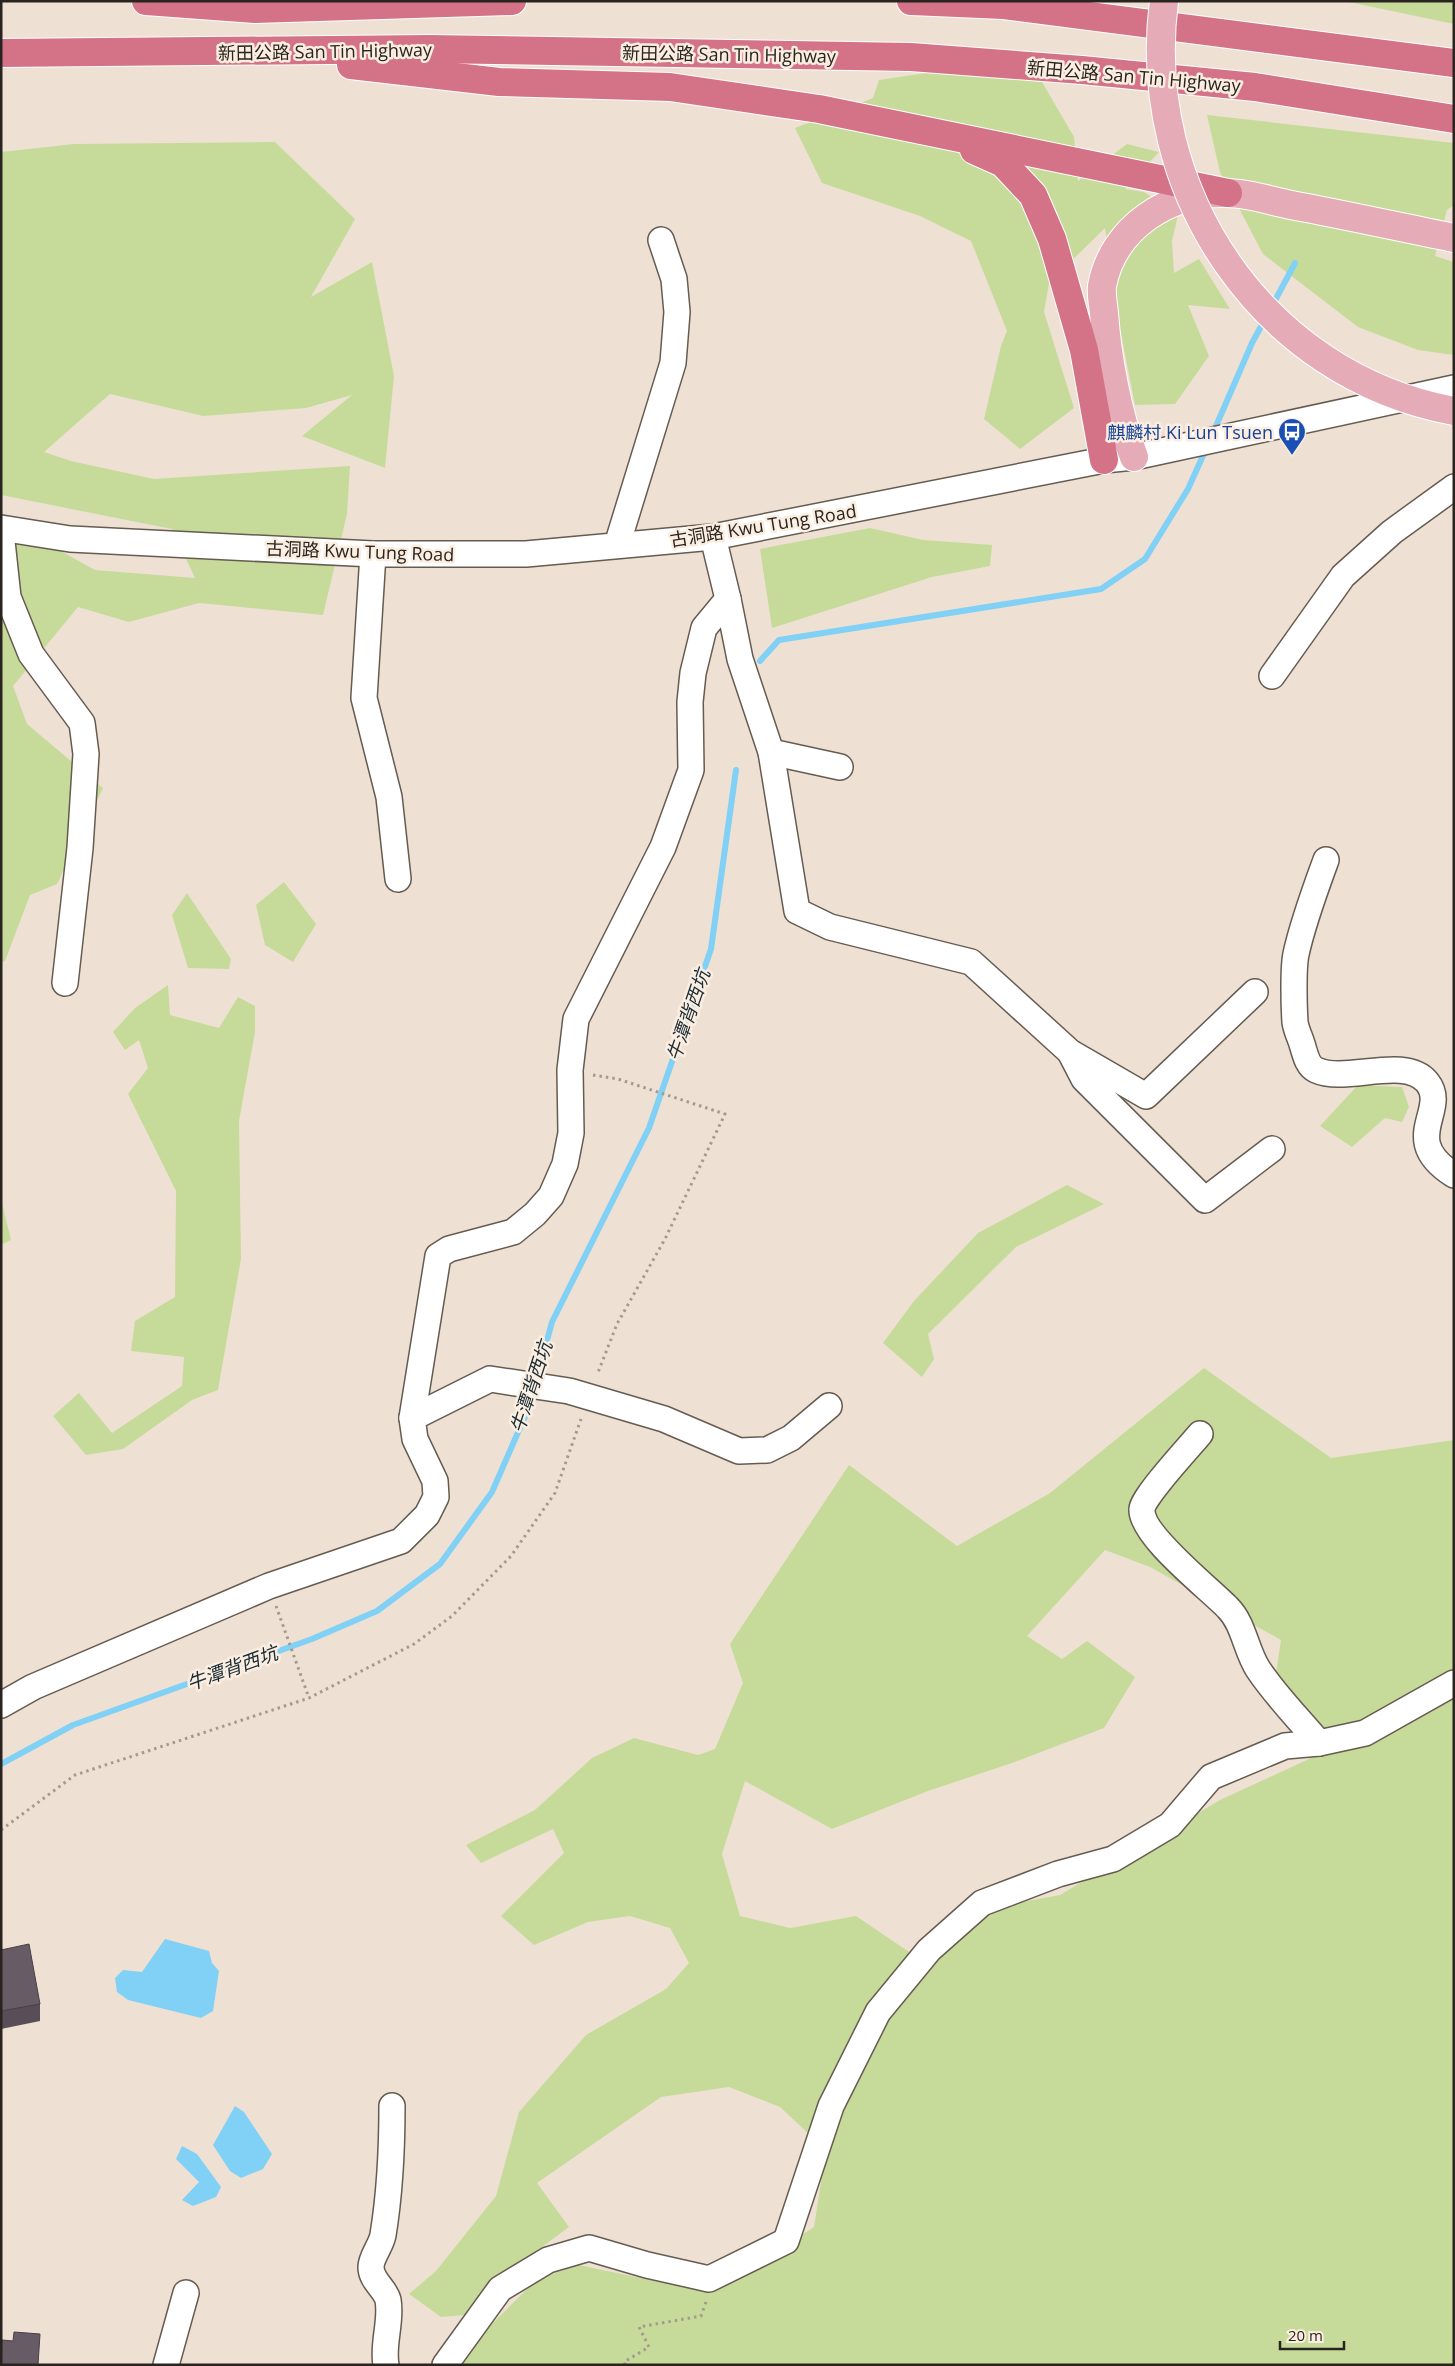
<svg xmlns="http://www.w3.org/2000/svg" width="1455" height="2366" viewBox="0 0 1455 2366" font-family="'Open Sans','Noto Sans SC',sans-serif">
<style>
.green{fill:#c6db9a;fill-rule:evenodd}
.water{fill:#81d0f5}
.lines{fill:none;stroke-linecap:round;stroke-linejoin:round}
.stream{stroke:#81d0f5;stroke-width:6}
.minor-casing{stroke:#665b50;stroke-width:28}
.major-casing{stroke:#fff;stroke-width:30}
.highway-casing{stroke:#fff;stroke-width:30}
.path{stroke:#a49a90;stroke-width:3;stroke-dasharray:2.5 4;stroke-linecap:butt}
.minor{stroke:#fff;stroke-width:25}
.major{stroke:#e5abb7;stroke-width:28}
.highway{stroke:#d47387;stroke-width:28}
.major-bridge-casing{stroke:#fff;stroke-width:30;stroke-linecap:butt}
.major-bridge{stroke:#e5abb7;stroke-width:28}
.wall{fill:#594e58}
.building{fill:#675b66;stroke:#484047}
.labels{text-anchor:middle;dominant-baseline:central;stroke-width:5;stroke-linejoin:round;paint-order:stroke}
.street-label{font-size:18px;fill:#29241f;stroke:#fbeee1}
.transit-label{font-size:18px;fill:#164399;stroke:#fbeee1;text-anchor:end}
.water-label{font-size:19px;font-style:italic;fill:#192c35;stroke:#fbeee1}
</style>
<rect width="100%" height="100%" fill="#eee1d4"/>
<g class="green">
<polygon points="1344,1 1454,1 1454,24"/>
<polygon points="933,72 1042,82 1074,137 1078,181 1127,144 1159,152 1125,189 1144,192 1178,215 1172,241 1174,273 1199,259 1230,309 1188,305 1209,356 1175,404 1135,405 1118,319 1105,228 1049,283 1044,312 1074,408 1020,449 984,419 1001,346 1007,331 971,241 920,216 822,183 795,128 873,98 879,80"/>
<polygon points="1207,115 1454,143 1454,205 1447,210 1435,256 1454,262 1454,355 1418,350 1358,327 1263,254 1220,172"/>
<polygon points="275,142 355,219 311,297 372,262 394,376 385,468 302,436 352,395 306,408 203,416 110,394 44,452 71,461 154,479 350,466 347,514 323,615 199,603 129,622 78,607 13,686 27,724 103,788 57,884 30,895 5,961 1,962 1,518 95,570 195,578 172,529 1,495 1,152 74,144"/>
<polygon points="870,528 923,540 992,545 990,566 932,577 772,628 760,549"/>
<polygon points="284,882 316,924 293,962 265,945 256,905"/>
<polygon points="187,893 231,959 229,969 188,968 172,915"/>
<polygon points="168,985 170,1015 219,1028 238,997 255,1006 255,1032 239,1121 241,1259 218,1390 192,1400 123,1449 86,1455 53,1416 79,1393 112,1433 182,1386 184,1357 131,1351 135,1321 175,1297 176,1191 128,1094 148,1068 139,1040 125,1050 113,1032 135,1008"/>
<polygon points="1358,1085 1402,1087 1409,1107 1402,1122 1385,1118 1352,1147 1320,1126"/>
<polygon points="1067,1185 1104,1204 1016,1247 928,1334 934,1359 922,1377 883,1343 914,1301 978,1233"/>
<polygon points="1,1199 11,1240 1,1245"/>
<path d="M1204,1368L1331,1458L1454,1440V2365H451L537,2279L579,2265L655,2281L751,2268L814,2227L826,2150L780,2107L729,2087L661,2097L537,2183L569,2227L519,2264L466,2315L441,2317L409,2294L436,2271L496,2196L519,2112L586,2035L666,1989L689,1963L670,1928L630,1916L588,1922L534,1945L501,1916L564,1853L553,1829L481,1863L466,1845L535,1810L592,1758L634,1738L698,1755L715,1749L743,1683L730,1644L849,1465L957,1546L1050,1493ZM1105,1550L1150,1567L1281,1640L1275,1679L1312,1729L1309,1759L1220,1800L1060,1895L1016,1903L970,1924L927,1964L856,1916L790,1928L740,1916L722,1854L745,1781L832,1829L928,1791L1015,1762L1104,1728L1135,1677L1087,1641L1062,1659L1027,1636Z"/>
</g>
<g class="water">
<polygon points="165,1939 209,1951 212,1963 219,1971 213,2011 201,2018 128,2000 117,1992 115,1978 123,1970 142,1972"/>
<polygon points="235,2106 244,2112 272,2154 263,2169 241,2178 230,2171 213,2145"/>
<polygon points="182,2146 197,2154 221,2187 216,2197 193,2206 182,2200 199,2182 176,2159"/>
</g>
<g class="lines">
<g class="stream">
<polyline points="1272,306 1295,263"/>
<polyline points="1213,433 1252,343 1265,319"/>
<polyline points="760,661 779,640 1101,589 1145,559 1188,489 1206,449"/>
<polyline points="536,1381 552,1322 649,1128 711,949 736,770"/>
<polyline points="1,1764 73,1725 312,1639 377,1611 440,1564 492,1492 530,1405 534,1391"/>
</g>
<defs>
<g id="minor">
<polyline points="1,528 70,539 373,554 526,554 713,537 1104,460 1134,457 1454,388"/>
<polyline points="1,532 8,597 31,654 82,723 86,754 80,848 65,983"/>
<polyline points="617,545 673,363 677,312 674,279 661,240"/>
<polyline points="373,554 364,698 389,797 398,879"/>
<polyline points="728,599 740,659 771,752 797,911 830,927 971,962 1070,1052 1146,1096 1255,992"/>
<polyline points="1272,676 1343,576 1392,532 1454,487"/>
<polyline points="771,752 840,767"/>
<path d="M1326,860C1315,890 1303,922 1296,954C1293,968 1294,1007 1295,1022C1296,1030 1300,1037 1302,1044C1305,1053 1307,1066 1316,1070C1346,1084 1404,1055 1427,1082C1450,1110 1397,1139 1454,1175"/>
<polyline points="1071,1054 1084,1079 1205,1200 1272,1149"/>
<polyline points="412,1418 490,1379 569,1391 664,1419 739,1451 767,1450 791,1438 829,1406"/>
<path d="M1200,1434C1190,1446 1142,1498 1142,1509C1140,1535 1210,1589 1228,1608C1244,1624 1246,1651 1258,1669C1275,1695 1299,1719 1319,1743"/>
<polyline points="1,1705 33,1687 269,1586 401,1541 427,1515 436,1497 435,1481 415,1439 412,1418 438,1256 449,1249 513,1232 535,1214 551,1196 565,1164 571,1133 570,1070 576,1019 663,847 691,770 690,702 693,673 704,628 728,599 713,537"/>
<polyline points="166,2365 186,2293"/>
<path d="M386,2365C382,2344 392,2321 388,2300C385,2288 371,2281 371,2267C371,2257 381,2246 383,2235C390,2192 392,2150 392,2106"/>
<polyline points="445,2365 500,2289 548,2260 589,2248 647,2265 709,2279 786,2241 831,2106 878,2012 929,1950 982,1903 1058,1874 1113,1859 1170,1825 1211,1777 1285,1746 1319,1743 1365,1733 1454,1683"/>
</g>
<path id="major" d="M1134,457C1118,416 1107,357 1104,313C1103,304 1101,294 1102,286C1113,227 1170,191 1227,193C1248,193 1271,201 1291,205C1345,215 1399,227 1454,238"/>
<g id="highway">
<polyline points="146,1 255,9 512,1"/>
<polyline points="911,1 1004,5 1454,63"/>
<polyline points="1,53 430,49 911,57 1082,70 1255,87 1454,119"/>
<polyline points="351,65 499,82 670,87 819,109 1228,193"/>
<polyline points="974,150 1003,163 1033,195 1052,239 1084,350 1104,460"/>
</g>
</defs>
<use href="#minor" class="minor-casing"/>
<use href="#major" class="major-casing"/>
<use href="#highway" class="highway-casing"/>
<g class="path">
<polyline points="593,1075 618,1079 725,1114 665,1239 617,1324 597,1375"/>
<polyline points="276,1606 309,1698"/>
<polyline points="1,1830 75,1775 309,1698 414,1644 452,1616 511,1556 555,1493 581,1419"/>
<polyline points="625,2365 624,2362 649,2347 639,2327 701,2316 706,2302"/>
</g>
<use href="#minor" class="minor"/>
<use href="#major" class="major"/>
<use href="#highway" class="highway"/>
<defs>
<path id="major-bridge" d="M1164,1C1139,191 1263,376 1454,411"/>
</defs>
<use href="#major-bridge" class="major-bridge-casing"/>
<use href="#major-bridge" class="major-bridge"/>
</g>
<polygon class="wall" points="1,1950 40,2004 40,2021 1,2029"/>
<g class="building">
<polygon points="29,1944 40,2004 1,2011 1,1950"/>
<polygon points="14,2332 40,2334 38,2365 1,2365 2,2340 13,2341"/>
</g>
<defs>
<symbol id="bus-pin" viewBox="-11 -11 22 30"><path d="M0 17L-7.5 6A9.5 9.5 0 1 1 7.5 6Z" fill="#1a4fb4" stroke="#fbeee1"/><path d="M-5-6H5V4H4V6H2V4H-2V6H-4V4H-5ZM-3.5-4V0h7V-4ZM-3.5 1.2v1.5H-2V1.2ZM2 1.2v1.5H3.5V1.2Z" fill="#fff"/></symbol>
</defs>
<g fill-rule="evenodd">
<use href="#bus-pin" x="1276" y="416" width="32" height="43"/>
</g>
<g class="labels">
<g class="street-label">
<text transform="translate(325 51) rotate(-1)">新田公路 San Tin Highway</text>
<text transform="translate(729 54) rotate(1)">新田公路 San Tin Highway</text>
<text transform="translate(1134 76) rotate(5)">新田公路 San Tin Highway</text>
<text transform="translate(763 525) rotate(-9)">古洞路 Kwu Tung Road</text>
<text transform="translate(360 551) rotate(2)">古洞路 Kwu Tung Road</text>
</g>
<g class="transit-label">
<text x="1273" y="432">麒麟村 Ki Lun Tsuen</text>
</g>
<g class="water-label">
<text transform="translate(688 1015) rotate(-71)">牛潭背西坑</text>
<text transform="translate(531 1387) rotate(-72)">牛潭背西坑</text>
<text transform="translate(232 1668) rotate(-20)">牛潭背西坑</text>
</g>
</g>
<rect width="1455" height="2366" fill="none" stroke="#29241f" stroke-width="5"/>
<path d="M1280 2341v8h64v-8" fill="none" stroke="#29241f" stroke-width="2.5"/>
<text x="1288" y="2341" font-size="15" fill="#29241f" stroke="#fbeee1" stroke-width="4" paint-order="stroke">20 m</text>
</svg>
